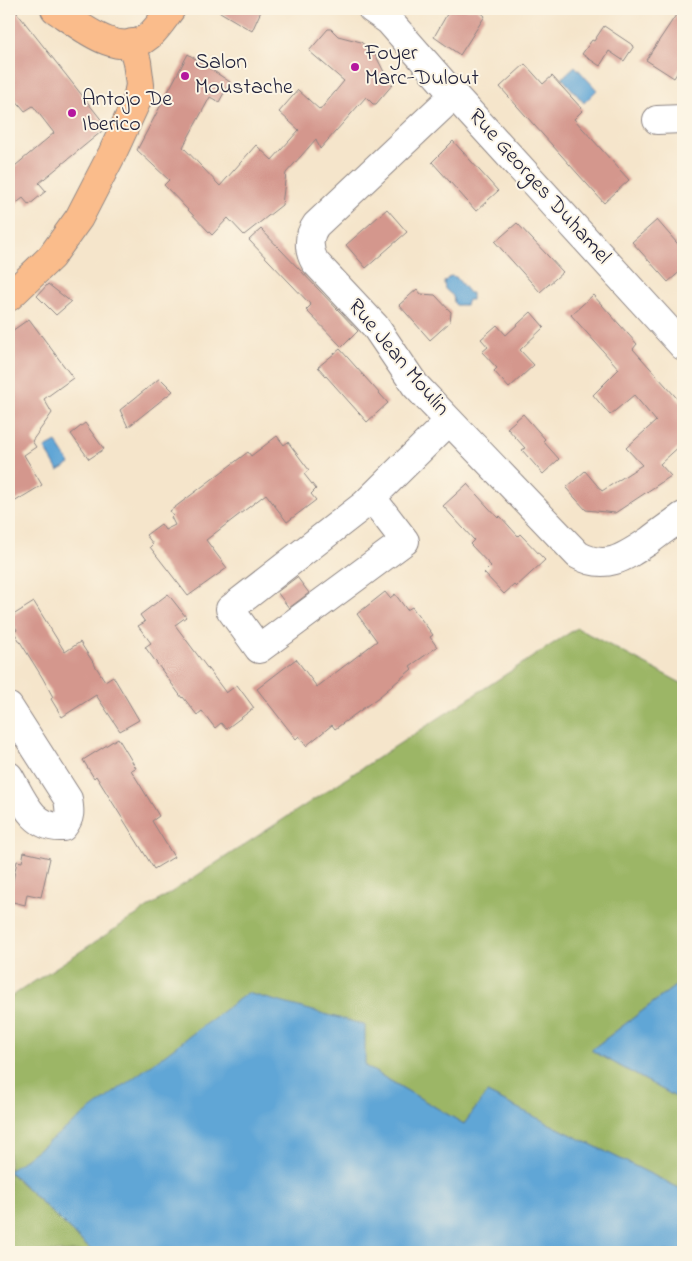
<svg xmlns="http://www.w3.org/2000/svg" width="692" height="1261" viewBox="0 0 692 1261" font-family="'Indie Flower',sans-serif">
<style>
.forest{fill:#9cb666;stroke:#5f6c50}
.water{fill:#60a6d6;stroke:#416488}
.building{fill:#d4978d}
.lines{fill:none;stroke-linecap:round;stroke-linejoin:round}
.minor-casing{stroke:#8c8483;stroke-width:30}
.major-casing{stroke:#8c8483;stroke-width:30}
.minor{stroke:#fff;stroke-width:28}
.major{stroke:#fabc8b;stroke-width:28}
.poi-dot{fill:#b5179e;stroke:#fcf5e5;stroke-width:2}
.labels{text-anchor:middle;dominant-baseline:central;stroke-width:4;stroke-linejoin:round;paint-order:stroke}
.poi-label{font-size:22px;fill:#22223b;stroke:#fcf5e5;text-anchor:start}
.street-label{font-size:22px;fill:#22223b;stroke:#fcf5e5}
</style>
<rect width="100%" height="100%" fill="#fcf5e5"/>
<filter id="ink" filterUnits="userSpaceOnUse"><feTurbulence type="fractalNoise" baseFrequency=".02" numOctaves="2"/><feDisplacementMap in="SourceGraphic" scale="10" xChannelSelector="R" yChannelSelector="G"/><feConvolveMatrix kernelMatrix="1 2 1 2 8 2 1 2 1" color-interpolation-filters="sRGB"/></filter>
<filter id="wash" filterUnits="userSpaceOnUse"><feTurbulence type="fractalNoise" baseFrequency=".0096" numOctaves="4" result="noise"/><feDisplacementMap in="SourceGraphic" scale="20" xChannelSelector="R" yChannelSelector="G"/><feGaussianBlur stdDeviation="1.12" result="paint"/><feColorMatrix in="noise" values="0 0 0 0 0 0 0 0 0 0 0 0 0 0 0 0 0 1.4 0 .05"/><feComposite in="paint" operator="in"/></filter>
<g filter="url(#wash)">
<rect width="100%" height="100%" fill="#f5e5cb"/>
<polygon class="forest" points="577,628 683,684 683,980 591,1050 683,1101 683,1190 487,1093 464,1124 365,1066 9,1172 93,1252 9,1252 9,998"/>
<g class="water">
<polygon points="575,66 597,90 584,103 562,78"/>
<polygon points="450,276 456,277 469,293 472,293 472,300 468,300 466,305 456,305 454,303 453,296 445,289 444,282"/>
<polygon points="56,442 70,464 58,471 45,448"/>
<polygon points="683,980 683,1101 591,1050"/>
<polygon points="247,993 365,1025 365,1066 464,1124 487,1093 683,1190 683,1252 93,1252 9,1171"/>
</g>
<g id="blocks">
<g class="building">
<polygon points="9,9 14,9 107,127 39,183 46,191 29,205 23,198 9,209 9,171 54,133 33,106 25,111 9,92"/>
<polygon points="215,9 262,9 252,31"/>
<polygon points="450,9 477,9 485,16 460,55 434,37"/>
<polygon points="680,9 683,9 683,64 674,78 646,60"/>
<polygon points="604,26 634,46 624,61 609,51 600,66 582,54 592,40 594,41"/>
<polygon points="328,29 331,29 338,36 361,42 375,54 386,76 385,77 393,84 376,104 373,104 366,97 320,149 316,139 286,173 282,205 244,235 228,218 212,235 164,185 169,180 137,150 188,54 230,82 219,102 210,97 183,147 220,186 256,145 272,160 299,130 279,112 298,90 320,110 344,81 309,51"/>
<polygon points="525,64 543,84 552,76 583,110 574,119 629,180 604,203 500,87"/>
<polygon points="453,141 498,191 476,211 432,162"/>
<polygon points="387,209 407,232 366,268 346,245"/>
<polygon points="657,220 683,250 683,269 668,282 632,242"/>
<polygon points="517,223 563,272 540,292 495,242"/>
<polygon points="261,229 358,331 342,347 306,310 311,305 249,240"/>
<polygon points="48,284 71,302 56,315 37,296"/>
<polygon points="417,289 421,294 435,295 451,312 450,322 430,340 399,305"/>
<polygon points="593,295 637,344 633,349 683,405 683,443 660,464 671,476 615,513 586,510 566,488 585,471 602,491 642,465 626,448 656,421 634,395 610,415 593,395 619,369 571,315"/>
<polygon points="531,312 544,327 520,350 534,365 509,388 494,371 497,368 482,352 488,347 481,339 497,325 506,335"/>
<polygon points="29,319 73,378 44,399 52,413 32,441 36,447 24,455 42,485 9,505 9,333"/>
<polygon points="340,349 388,403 367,422 318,367"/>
<polygon points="160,378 173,391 128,427 120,410"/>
<polygon points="523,414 545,439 543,441 559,459 543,474 522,450 525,448 507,428"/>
<polygon points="85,423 104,449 89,459 71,434"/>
<polygon points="277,436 284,445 288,442 309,470 304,474 316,489 311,494 316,500 287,522 266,494 206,540 227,568 188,596 150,547 153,544 146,535 161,524 165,530 175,525 171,517 173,515 170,511 248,452 251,456"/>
<polygon points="467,484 498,518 500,516 518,536 520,534 545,560 516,587 514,585 504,594 484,573 491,566 470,544 474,540 443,506"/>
<polygon points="297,577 309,593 289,608 277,592"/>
<polygon points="385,592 390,598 395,594 407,610 412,607 433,635 430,637 437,647 410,666 412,669 380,696 335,729 332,725 306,746 299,736 296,739 257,689 296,659 317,687 377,641 357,614"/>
<polygon points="168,594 186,617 175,625 226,693 237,685 254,708 226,729 221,723 215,728 202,711 197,715 183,697 182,698 145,647 151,643 138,626 145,622 140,615"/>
<polygon points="34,602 65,652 80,642 105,681 113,676 139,720 120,731 96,695 62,717 51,699 53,697 42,677 14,632 17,630 10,617"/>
<polygon points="118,738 136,768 131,770 159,816 152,821 174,857 154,869 96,776 94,778 83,760"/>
<polygon points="24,852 50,858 41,897 27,894 25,905 9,901 17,861 22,862"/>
</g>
</g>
</g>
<g filter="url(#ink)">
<use href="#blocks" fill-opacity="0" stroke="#8c8483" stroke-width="1"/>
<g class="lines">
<defs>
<g id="minor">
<polyline points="372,9 389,21 454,95 683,346"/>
<path d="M454,95L316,225C308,236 308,250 315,262L375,326L415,385L578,555C606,571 625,557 649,541C660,532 672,524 683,516"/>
<polyline points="657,120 683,119"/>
<polyline points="372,498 405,541 259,649 230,609 365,504 449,421"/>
<path d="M9,707L68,799C70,811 71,817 63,827C32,829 22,798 9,776"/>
</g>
<g id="major">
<path d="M55,9C79,25 120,61 149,36C158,28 164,18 171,9"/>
<polyline points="9,297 51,257 79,218 112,154 137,100 140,85 137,62 132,43"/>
</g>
</defs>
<use href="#minor" class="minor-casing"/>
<use href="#major" class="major-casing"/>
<use href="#minor" class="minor"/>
<use href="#major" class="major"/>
</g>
</g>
<g class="poi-dot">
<circle cx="355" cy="67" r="5"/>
<circle cx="185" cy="76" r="5"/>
<circle cx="72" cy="113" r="5"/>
</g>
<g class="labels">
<g class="poi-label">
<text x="365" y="54">Foyer<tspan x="365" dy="25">Marc-Dulout</tspan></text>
<text x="195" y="63">Salon<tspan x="195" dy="25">Moustache</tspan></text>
<text x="82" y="100">Antojo De<tspan x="82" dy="25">Iberico</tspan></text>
</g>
<g class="street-label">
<text transform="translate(539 187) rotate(48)">Rue Georges Duhamel</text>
<text transform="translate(398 358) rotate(50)">Rue Jean Moulin</text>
</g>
</g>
<rect width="692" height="1261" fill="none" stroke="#fcf5e5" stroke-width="30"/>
</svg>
